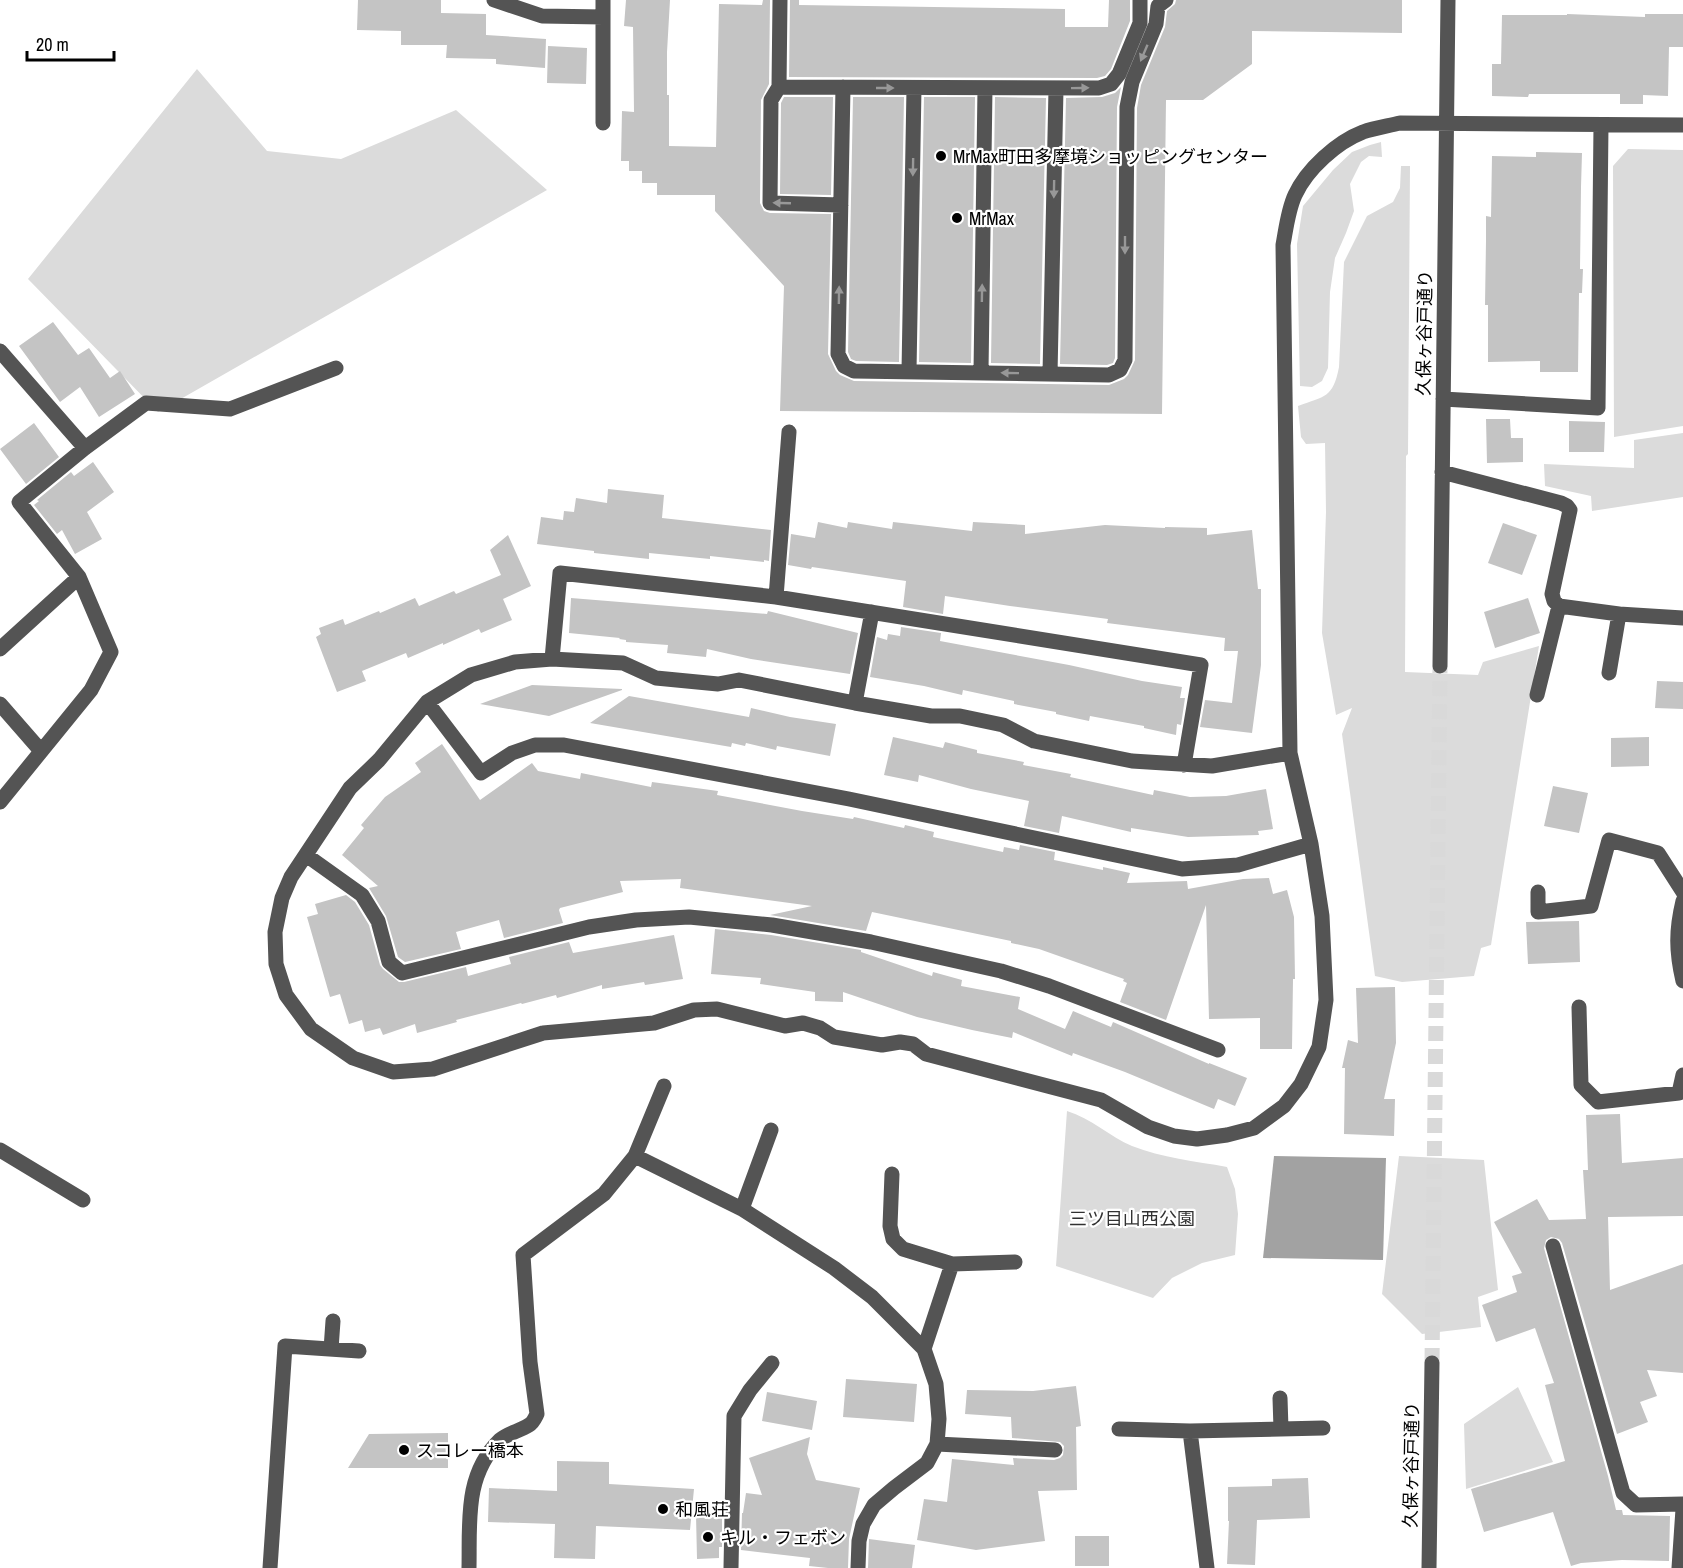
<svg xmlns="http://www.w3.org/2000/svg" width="1683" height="1568" font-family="'Archivo Narrow','Noto Sans JP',sans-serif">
	<rect width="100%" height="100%" fill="#fff"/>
	<path fill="#dbdbdb" d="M197 69 267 151 341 159 456 110 547 190 158 412 28 279Z
		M1381 142 1382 157 1369 156 1361 162 1350 184 1354 211 1346 233 1335 258 1330 292 1328 368 1322 381 1312 387 1300 386 1297 244 1303 206 1333 170 1352 152 1370 145Z
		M1628 149 1683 150V426L1614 437 1613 166Z
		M1401 166H1410L1408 454 1406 456 1405 672 1478 675 1483 662 1539 646 1491 945 1481 948 1474 976 1402 982 1375 976 1342 734 1352 708 1336 715 1322 633 1326 512 1325 443 1306 444 1301 437 1298 406C1325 396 1333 398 1339 367L1344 262 1367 216 1393 202 1400 188Z
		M1683 433V497L1592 511 1591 496 1545 486 1544 464 1634 468V440Z
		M1067 1111C1091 1118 1110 1137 1132 1146 1162 1158 1195 1161 1227 1167L1235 1189 1238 1214 1235 1255 1202 1263 1172 1278 1153 1298 1056 1266Z
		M1399 1156 1484 1160 1498 1290 1478 1297 1481 1327 1422 1334 1382 1294Z
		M1518 1387 1553 1462 1466 1489 1464 1424Z"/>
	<path fill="#a2a2a2" d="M1274 1156 1386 1158 1383 1260 1263 1258Z"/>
	<path fill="#c4c4c4" d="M358 0H441V13L486 14V35L546 39 545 68 496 64V59L446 58 447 45H401V31L357 30Z
		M626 0H670L667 52V95H669V146L716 147 719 4 762 5 763 0H770L769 84 761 100 760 203 764 211 770 213 831 214 828 354 836 371 840 375 854 381 1109 385 1124 379 1128 375 1135 360 1137 108 1141 85 1165 27 1167 11 1175 4 1176 0H1402V33L1252 31V64L1203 100H1166L1162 414 780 411 784 286 715 211V195H657V183H642V171H629V161H621L622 111 634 112 633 27 624 26Z
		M790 0H799V5L1065 9V27H1108L1109 0H1130V21L1111 69 1105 76 1097 78 789 77Z
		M1567 14 1645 17V14H1683V47H1669L1668 96 1643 95V104H1620V94H1529L1528 97 1492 96V64H1501L1502 15H1567Z
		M548 46 587 48 586 84 547 83Z
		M1121 87 1117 107 1115 358 1113 363 1107 365 1060 364 1066 98 1102 97 1115 93Z
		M784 97H833L831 195 780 194 781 103Z
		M853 97H904L899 362 856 361 851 359 848 352Z
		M924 97H975L971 363 919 362Z
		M995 97 1046 98 1040 364 991 363Z
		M1536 152 1582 153 1581 187 1580 269H1583L1582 293H1579L1578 372H1540V361L1488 362V305H1485L1486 241V216L1491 217 1492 156 1536 157Z
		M53 322 78 355 89 348 110 378 120 371 135 394 99 417 80 387 60 402 19 346Z
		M1486 419H1510L1511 438H1523V462L1487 463Z
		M1569 421 1605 422 1604 452H1569Z
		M34 423 59 457 26 484 0 449Z
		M93 462 114 492 87 512 102 539 75 554 62 530 57 534 34 505 39 501 37 500 71 472 74 476Z
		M608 489 664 495 662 518 771 530 769 561 764 560V562L710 556V559L649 553V559L594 553V551L537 544 541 517 563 520 564 511 574 512 576 498 607 503Z
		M818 522 847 528 848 522 892 529 893 522 972 531 973 522 1025 525V534L1105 525 1165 528V527L1207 528V535L1252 530 1258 589H1261V665L1252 733 1200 727 1205 700 1232 703 1238 651H1224L1225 638 1107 623 1108 619 1010 606 945 596 943 614 903 607 906 581 812 567 811 569 788 565 791 534 815 538Z
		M1503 523 1537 535 1522 575 1488 563Z
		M508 535 531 586 503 599 512 620 481 633 479 629 443 645V643L408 658 406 653 362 671 366 681 337 692 316 637 321 634 319 628 343 619 345 625 379 611 380 613 415 598 419 606 454 591 456 594 501 575 490 550Z
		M571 598 767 614 768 611 858 633 850 674 751 659 707 649 706 657 667 653 668 645 626 642V640L619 639 620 638 569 633Z
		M1528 598 1540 633 1495 648 1484 612Z
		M901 627 941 633 940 641 1069 665 1142 681 1182 687 1180 698H1185L1181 725 1177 724 1176 735 1144 728V726L1090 716 1089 721 1056 714V712L1014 704V701L963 690 962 695 924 686 870 677 877 637 887 640 888 634 900 636Z
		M1657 681 1683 682V709L1655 708Z
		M532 685 622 689V690L549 716 480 704Z
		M629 696 749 717 751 708 790 717 836 724 830 756 777 746 776 750 746 743 745 746 732 743 731 747 590 723Z
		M893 737 943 748 945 742 977 750V753L1024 762 1023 765 1071 774 1070 777 1153 795 1154 790 1190 797 1226 796 1266 789 1273 829 1258 831 1259 835 1188 837 1131 828V832L1062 816 1059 833 1024 826 1029 801 971 789 919 775 918 782 884 775Z
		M1649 737V766L1611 767V738Z
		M442 744 480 800 532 763 538 771 580 779 581 773 651 787 652 782 718 791 717 795 802 811 853 819 854 817 904 828 905 825 934 832 933 837 1003 852 1004 847 1019 850 1020 845 1055 852 1054 860 1103 870V867L1130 873 1127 883 1187 881 1188 889 1243 879 1269 878 1273 894 1287 890 1294 917 1295 979H1293L1292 1049H1260V1018L1209 1019 1206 905 1166 1020 1120 1002 1127 983 1123 981 1124 979 1039 949 1011 943V941L872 912 866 931 770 915 812 906 680 888 681 879 620 881 623 892 560 908 559 910 563 923 504 938 499 920 456 932 461 949 405 962 398 957 386 916 369 888 378 886 342 855 364 828 361 825 385 797 421 772 415 763Z
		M1553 786 1588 793 1579 833 1544 826Z
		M346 895 355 902 369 925 380 965 383 969 399 982H404L466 967 468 976 511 964 509 957 569 942 573 953 674 935 683 979 645 985 644 982 602 989V985L557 998 556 995 522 1004 521 1003 456 1020 457 1022 417 1033 415 1024 383 1035 380 1028 365 1032 362 1020 349 1024 340 994 330 997 307 917 318 914 315 904Z
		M1579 921 1580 962 1528 964 1526 922Z
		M715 929 771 935 861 950V952L932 976 933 972 962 980 961 986 1020 997 1018 1009 1065 1029 1073 1011 1111 1027 1113 1022 1209 1064V1063L1247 1078 1235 1106 1218 1099 1214 1109 1125 1072 1073 1053 1072 1056 1013 1032 1012 1038 972 1030 917 1017 843 992V1002L815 1001V992L760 984 761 978 711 974Z
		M1395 987 1396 1043 1384 1099H1395L1394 1136 1344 1134 1345 1068H1342L1348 1040 1358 1043 1356 988Z
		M1620 1114 1622 1163 1683 1158V1216L1608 1217 1610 1290 1683 1264V1373L1647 1370 1657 1396 1640 1402 1648 1422 1617 1434 1562 1243 1559 1239 1551 1237 1546 1240 1544 1248 1608 1476 1616 1510H1622L1623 1515 1670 1516 1669 1561 1622 1560 1581 1563 1571 1566 1553 1512 1484 1532 1471 1489 1565 1461 1545 1385 1554 1383 1535 1328 1496 1342 1482 1305 1517 1292 1512 1276 1522 1273 1494 1222 1537 1199 1549 1220 1586 1219 1583 1170H1588L1586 1115Z
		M846 1379 917 1384 914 1422 843 1417Z
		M1076 1386 1081 1426 1076 1427 1077 1490 1038 1491 1045 1541 976 1550 917 1540 924 1499 947 1502 952 1459 1014 1465 1013 1458 1054 1460 1060 1458 1063 1455 1064 1446 1060 1442 1012 1438 1011 1417 965 1414 967 1390 1033 1391Z
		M767 1392 817 1401 812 1430 762 1421Z
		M448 1433V1468H348L369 1434Z
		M810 1437 807 1454 816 1480 860 1488 849 1539 848 1568H828L809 1566 810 1558 741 1550 742 1513H743L746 1493 762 1495 749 1458Z
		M557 1461 609 1462V1484L694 1489 690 1530 596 1526 595 1559 554 1558 555 1524 488 1522 489 1488 557 1491Z
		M1308 1478 1310 1518 1257 1520 1255 1565 1227 1564 1229 1521H1228V1487L1272 1486V1479Z
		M722 1514V1547H719V1558L697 1559 696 1515Z
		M1075 1536H1109V1566H1075Z
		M869 1539 915 1545 912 1568H868Z"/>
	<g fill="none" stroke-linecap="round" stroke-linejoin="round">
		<path stroke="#d9d9d9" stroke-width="15" stroke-dasharray="15 8" stroke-linecap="butt" d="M1432 1363 1440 666"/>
		<path stroke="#545454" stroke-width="15" d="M494 0 542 16 603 17
			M779 87 780 0
			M843 87 838 354 844 366 854 371 1109 375 1120 370 1125 360 1127 107 1132 82 1156 24 1158 6 1166 0
			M603 123V0
			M841 205 770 203 771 100 779 87 1099 88 1111 84 1119 74 1140 23V0
			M0 351 85 448
			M909 371 914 88
			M981 372 985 88
			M1050 374 1056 89
			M1443 399 1598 408 1601 125
			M1442 472 1561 503 1567 506 1570 510 1552 594 1554 601 1559 606 1619 614 1683 618
			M776 597 789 432
			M0 649 79 577
			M552 659 560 573 776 597 1201 665 1184 765
			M1440 666 1448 0
			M1609 673 1619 614
			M1537 695 1559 606
			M427 702 481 773 512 753 535 745H564L849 799 1182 869 1238 865 1311 844
			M855 703 872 612
			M0 704 41 751
			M1290 753 1212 766 1132 761 1034 741 1003 725 960 716H931L855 703 739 680 718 684 656 678 623 663 552 659 515 662 471 675 427 702 379 760 350 788 291 877 282 898 275 932 276 964 286 995 311 1029 353 1058 393 1072 433 1069 543 1033 654 1023 694 1010 717 1009 785 1026 803 1023 820 1028 834 1037 882 1045 900 1042 913 1044 926 1054 1101 1100 1148 1127 1174 1136 1197 1139 1227 1135 1254 1128 1284 1106 1301 1084 1319 1047 1326 1000 1322 916 1311 844 1290 753 1283 245C1286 229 1288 210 1295 195 1307 169 1337 142 1363 132 1375 128 1388 126 1400 123L1683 125
			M0 802 91 690 111 652 79 577 19 502 85 448 146 403 230 409 336 368
			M306 855 362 895 378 921 389 962 402 973 589 927 636 920 689 917 772 925 871 942 1001 971 1049 986 1218 1050
			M1538 892V912L1591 906 1609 840 1658 853 1683 892
			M1683 901C1676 930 1676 951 1683 981
			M1579 1007 1581 1085 1598 1102 1679 1093 1683 1075
			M0 1150 83 1200
			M635 1156 664 1086
			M892 1174 890 1226 893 1239 903 1249 952 1264 1015 1262
			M742 1209 771 1130
			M1553 1246 1623 1493 1636 1505 1683 1504
			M331 1349 333 1321
			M924 1349 952 1264
			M1280 1398 1281 1429
			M1119 1429 1190 1431 1323 1428
			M1190 1431 1207 1568
			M937 1444 1055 1450
			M270 1568 285 1346 359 1351
			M469 1568C470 1522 464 1475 500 1440 508 1433 520 1431 529 1425 533 1423 535 1418 537 1414L530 1362 523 1255 604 1194 635 1156 742 1209 834 1268 872 1297 924 1349 936 1384 939 1419 937 1444 927 1463 894 1488 874 1505 863 1524 859 1541 858 1568
			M731 1568 734 1416 750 1390 772 1363
			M1429 1568 1432 1363
			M1679 1568 1683 1509"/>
	</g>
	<defs><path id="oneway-solid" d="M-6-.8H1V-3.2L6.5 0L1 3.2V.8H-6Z" transform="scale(1.5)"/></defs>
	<g fill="#989898">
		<use href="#oneway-solid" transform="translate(1144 53) rotate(113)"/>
		<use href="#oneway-solid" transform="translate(885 88)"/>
		<use href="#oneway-solid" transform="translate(1080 88) rotate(-1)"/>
		<use href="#oneway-solid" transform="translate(913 167) rotate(91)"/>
		<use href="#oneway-solid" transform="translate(1054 189) rotate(91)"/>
		<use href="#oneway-solid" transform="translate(782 203) rotate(-178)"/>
		<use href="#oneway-solid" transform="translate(1125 245) rotate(90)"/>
		<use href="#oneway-solid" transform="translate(982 293) rotate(-89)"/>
		<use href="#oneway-solid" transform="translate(839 295) rotate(-89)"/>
		<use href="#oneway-solid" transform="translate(1010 373) rotate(-179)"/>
	</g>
	<g fill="#000" stroke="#fff" stroke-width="2">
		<circle cx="941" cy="156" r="6"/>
		<circle cx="957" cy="218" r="6"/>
		<circle cx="404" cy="1450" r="6"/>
		<circle cx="663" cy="1509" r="6"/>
		<circle cx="708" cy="1537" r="6"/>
	</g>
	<g text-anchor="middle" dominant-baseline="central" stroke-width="4.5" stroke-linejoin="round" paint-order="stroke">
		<g font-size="18" fill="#000" stroke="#fff" text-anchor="start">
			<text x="953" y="156">MrMax町田多摩境ショッピングセンター</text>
			<text x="969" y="218">MrMax</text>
			<text x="416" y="1450">スコレー橋本</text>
			<text x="675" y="1509">和風荘</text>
			<text x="720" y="1537">キル・フェボン</text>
		</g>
		<g font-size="18" fill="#000" stroke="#fff">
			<text transform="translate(1424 333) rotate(-89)">久保ヶ谷戸通り</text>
			<text transform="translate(1411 1465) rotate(-89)">久保ヶ谷戸通り</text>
		</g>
		<g font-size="18" fill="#323232" stroke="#fff">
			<text x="1132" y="1218">三ツ目山西公園</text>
		</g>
	</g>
	<path d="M27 51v9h87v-9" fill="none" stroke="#000000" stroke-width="3"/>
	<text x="36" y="51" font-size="18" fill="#000000" stroke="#ffffff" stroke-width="4.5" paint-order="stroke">20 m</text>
</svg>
